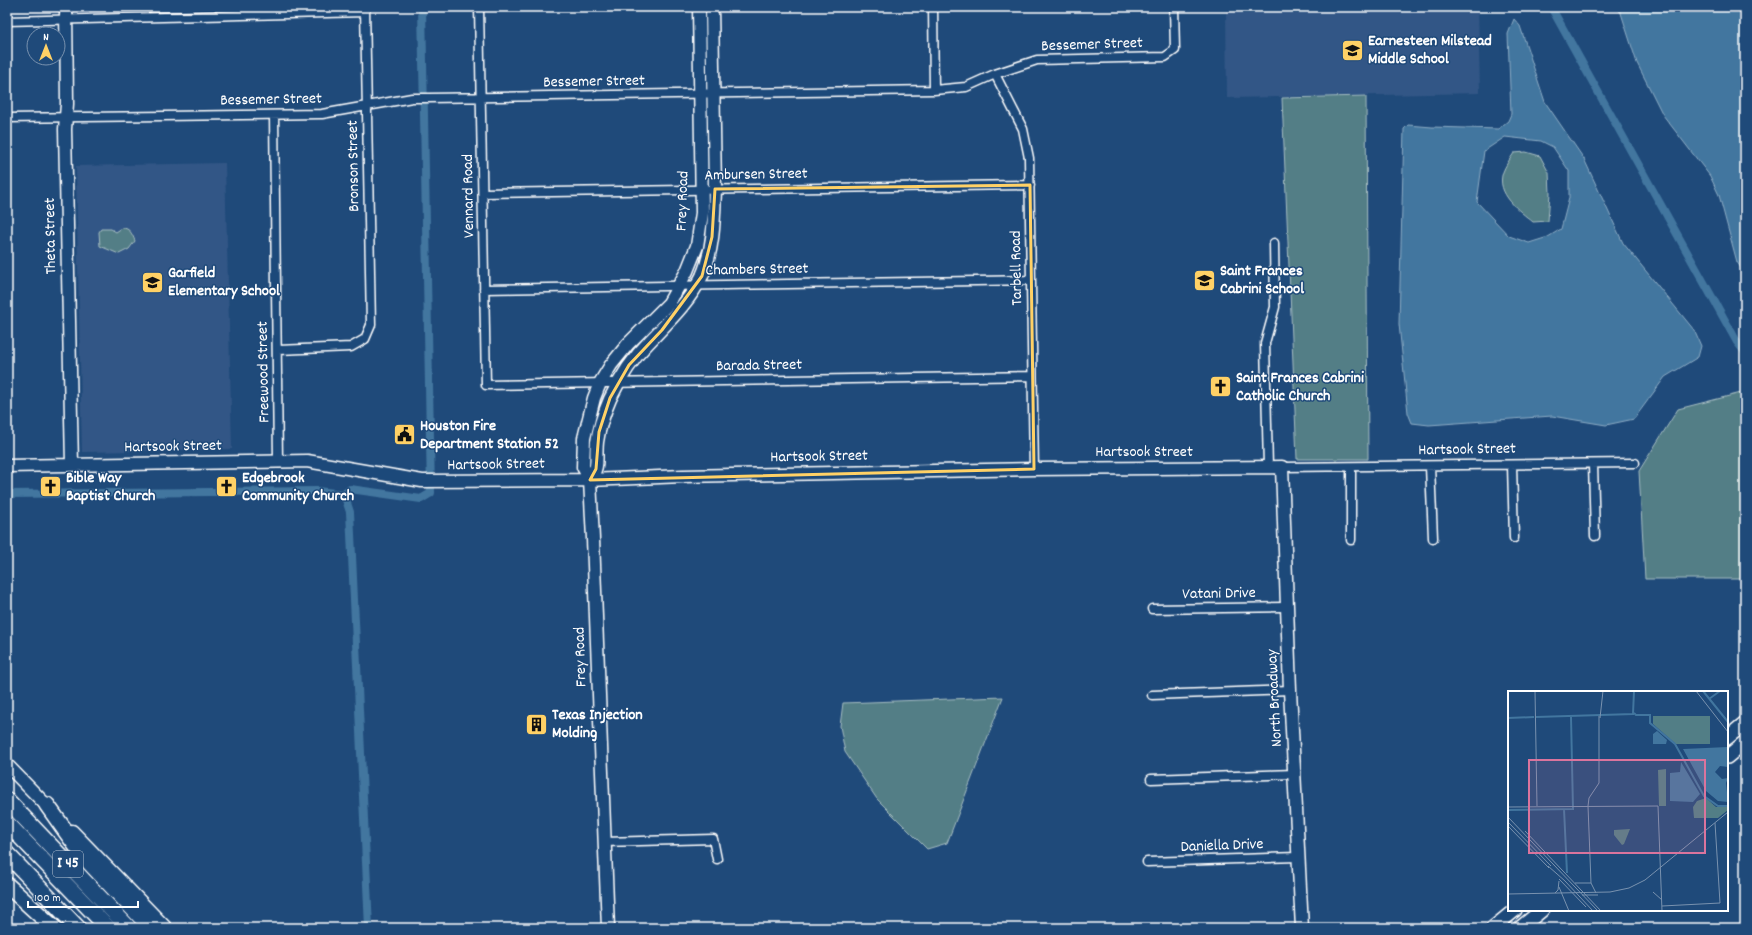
<svg xmlns="http://www.w3.org/2000/svg" width="1752" height="935" font-family="Dekko,sans-serif">
	<rect width="100%" height="100%" fill="#1f4a7a"/>
	<filter id="ink" filterUnits="userSpaceOnUse"><feTurbulence type="fractalNoise" baseFrequency=".025" numOctaves="2"/><feDisplacementMap in="SourceGraphic" scale="8" xChannelSelector="R" yChannelSelector="G"/><feConvolveMatrix kernelMatrix="1 2 1 2 8 2 1 2 1" color-interpolation-filters="sRGB"/></filter>
	<g filter="url(#ink)">
		<path fill="#335786" d="M1226 7H1478L1480 93 1227 98Z
			M225 163 232 449 82 452 76 166Z"/>
		<path fill="#527e86" stroke="#a8bec2" d="M1366 96 1368 459H1297L1282 98Z
			M1526 152 1540 156 1549 173 1550 193 1548 221 1533 222C1520 211 1495 194 1503 172 1505 166 1510 159 1514 153Z
			M122 228C130 228 132 234 135 241L129 249 119 254 100 246 99 232 101 229H111L116 232Z
			M1745 392V579H1645L1639 471 1678 409Z
			M1003 697 947 843 927 849 877 799 845 752 840 726 843 703Z"/>
		<path fill="#42769f" stroke="#8eadc5" fill-rule="evenodd" d="M1616 7H1745V274L1737 262 1719 195 1710 176 1663 115 1637 63 1621 13Z
			M1514 19 1520 26 1545 102 1584 159 1623 243 1694 330 1701 346 1698 357 1665 377 1634 419 1606 425 1552 416 1429 425 1412 423 1408 413 1399 324 1404 129 1408 125 1432 127 1498 129 1508 121 1511 114 1508 34ZM1505 137 1541 141 1553 147 1569 171V198L1561 229 1548 237 1529 243 1509 236 1477 202 1484 151Z"/>
		<g fill="none" stroke-linecap="round" stroke-linejoin="round">
			<path stroke="#42769f" stroke-width="8" d="M1551 7 1737 342 1745 352
				M7 494 317 491 344 494 350 489 421 499 431 493 422 7
				M344 494 350 512 369 928"/>
			<defs>
				<path id="street" d="M479 7 486 385 1032 376
					M933 7 934 90
					M7 21 365 12
					M995 74 1023 129 1029 158 1034 469
					M274 115 278 461
					M7 118 322 114 412 98H429L934 90 966 87 995 74 1037 60 1165 57 1175 50 1174 7
					M483 193 1030 185
					M484 289 1031 280
					M278 350 351 347 365 339 371 325 365 7
					M1593 464 1595 536
					M1512 465 1514 538
					M1430 466 1433 538
					M1268 467 1265 343 1275 307 1274 243
					M1282 467 1635 463
					M1351 467V540
					M1152 609 1287 607
					M1152 695 1290 690
					M1151 779 1295 774
					M604 842 713 839 717 859
					M1147 862 1298 857"/>
				<path id="secondary" d="M66 7 67 104 65 129 72 465
					M7 466 307 461 422 481 590 480 683 476 1034 469 1282 467 1290 690 1302 928
					M590 480C600 464 595 460 597 442 599 427 604 413 610 399 620 378 633 358 649 342 668 322 690 301 702 276 714 249 714 218 715 189L712 7
					M7 765 52 811
					M72 831 166 928
					M608 928 593 539 590 480 583 467 584 438 594 398 600 383 611 365 628 344 669 303 687 271 697 246 702 213 699 7"/>
				<path id="primary" d="M1727 738 1745 723
					M1727 757 1745 742
					M1493 928 1515 910
					M1520 928 1542 910"/>
				<path id="highway" d="M7 800 129 928
					M47 805 84 857 151 928
					M7 823 108 928
					M7 854 78 928
					M7 885 54 928"/>
			</defs>
			<use href="#street" stroke="#fff" stroke-width="11"/>
			<use href="#secondary" stroke="#fff" stroke-width="15"/>
			<use href="#primary" stroke="#fff" stroke-width="16"/>
			<use href="#highway" stroke="#fff" stroke-width="18"/>
			<use href="#street" stroke="#1f4a7a" stroke-width="8"/>
			<use href="#secondary" stroke="#1f4a7a" stroke-width="12"/>
			<use href="#primary" stroke="#1f4a7a" stroke-width="13"/>
			<use href="#highway" stroke="#1f4a7a" stroke-width="15"/>
		</g>
	</g>
	<path fill="none" stroke="#ffd166" stroke-width="3" stroke-linejoin="round" d="M1030 185 1034 469 590 480 596 469 599 432 610 398 629 365 662 330 702 276 712 237 715 189Z"/>
	<defs>
		<symbol id="school-square" viewBox="-11 -11 22 22"><rect x="-9" y="-9" width="18" height="18" rx="4" fill="#ffd166" stroke="#1f4a7a"/><path d="M0-5L7-2L0 1L-7-2ZM-4 1L0 2.5L4 1V4Q0 6-4 4Z" fill="#111"/></symbol>
		<symbol id="church-square" viewBox="-11 -11 22 22"><rect x="-9" y="-9" width="18" height="18" rx="4" fill="#ffd166" stroke="#1f4a7a"/><path d="M-1.2-6h2.4v3.5h3.3v2.4h-3.3V6h-2.4V-.1h-3.3v-2.4h3.3Z" fill="#111"/></symbol>
		<symbol id="civic-square" viewBox="-11 -11 22 22"><rect x="-9" y="-9" width="18" height="18" rx="4" fill="#ffd166" stroke="#1f4a7a"/><path d="M-.6-6.5H3V-4.5H.6V-3L4-1V1h2V6H-6V1h2V-1L-.6-3ZM-1.2 2.5V6h2.4V2.5Z" fill="#111"/></symbol>
		<symbol id="building-square" viewBox="-11 -11 22 22"><rect x="-9" y="-9" width="18" height="18" rx="4" fill="#ffd166" stroke="#1f4a7a"/><path d="M-4-6H4V6H1V3H-1V6H-4ZM-2.5-4.3h1.7v1.8h-1.7ZM.8-4.3h1.7v1.8H.8ZM-2.5-1h1.7V.8h-1.7ZM.8-1h1.7V.8H.8Z" fill="#111"/></symbol>
	</defs>
	<g fill-rule="evenodd">
		<use href="#school-square" x="1340" y="38" width="25" height="25"/>
		<use href="#school-square" x="1192" y="268" width="25" height="25"/>
		<use href="#school-square" x="140" y="270" width="25" height="25"/>
		<use href="#church-square" x="1208" y="374" width="25" height="25"/>
		<use href="#civic-square" x="392" y="422" width="25" height="25"/>
		<use href="#church-square" x="38" y="474" width="25" height="25"/>
		<use href="#church-square" x="214" y="474" width="25" height="25"/>
		<use href="#building-square" x="524" y="712" width="25" height="25"/>
	</g>
	<g text-anchor="middle" dominant-baseline="central" stroke-width="3" stroke-linejoin="round" paint-order="stroke">
		<rect fill="#1f4a7a" stroke="#bcc9d7" stroke-width="1" x="53" y="851" width="30" height="26" rx="3"/>
		<g font-size="15" font-weight="bold" fill="#fff">
			<text x="68" y="864">I 45</text>
		</g>
		<g font-size="16" font-weight="bold" fill="#fff" stroke="#1f4a7a" text-anchor="start">
			<text x="1368" y="41">Earnesteen Milstead<tspan x="1368" dy="18">Middle School</tspan></text>
			<text x="1220" y="271">Saint Frances<tspan x="1220" dy="18">Cabrini School</tspan></text>
			<text x="168" y="273">Garfield<tspan x="168" dy="18">Elementary School</tspan></text>
			<text x="1236" y="378">Saint Frances Cabrini<tspan x="1236" dy="18">Catholic Church</tspan></text>
			<text x="420" y="426">Houston Fire<tspan x="420" dy="18">Department Station 52</tspan></text>
			<text x="66" y="478">Bible Way<tspan x="66" dy="18">Baptist Church</tspan></text>
			<text x="242" y="478">Edgebrook<tspan x="242" dy="18">Community Church</tspan></text>
			<text x="552" y="715">Texas Injection<tspan x="552" dy="18">Molding</tspan></text>
		</g>
		<g font-size="16" fill="#fff" stroke="#1f4a7a">
			<text transform="translate(1092 45) rotate(-2)">Bessemer Street</text>
			<text transform="translate(594 82) rotate(-1)">Bessemer Street</text>
			<text transform="translate(271 100) rotate(-1)">Bessemer Street</text>
			<text transform="translate(354 166) rotate(-91)">Bronson Street</text>
			<text transform="translate(756 175) rotate(-1)">Ambursen Street</text>
			<text transform="translate(469 196) rotate(-91)">Vennard Road</text>
			<text transform="translate(683 201) rotate(-88)">Frey Road</text>
			<text transform="translate(51 236) rotate(-91)">Theta Street</text>
			<text transform="translate(1017 268) rotate(-91)">Tarbell Road</text>
			<text transform="translate(757 270) rotate(-1)">Chambers Street</text>
			<text transform="translate(759 366) rotate(-1)">Barada Street</text>
			<text transform="translate(264 372) rotate(-91)">Freewood Street</text>
			<text transform="translate(173 447) rotate(-1)">Hartsook Street</text>
			<text transform="translate(1467 450) rotate(-1)">Hartsook Street</text>
			<text x="1144" y="452">Hartsook Street</text>
			<text transform="translate(819 457) rotate(-1)">Hartsook Street</text>
			<text transform="translate(496 465) rotate(-1)">Hartsook Street</text>
			<text transform="translate(1219 594) rotate(-1)">Vatani Drive</text>
			<text transform="translate(581 657) rotate(-92)">Frey Road</text>
			<text transform="translate(1275 698) rotate(-93)">North Broadway</text>
			<text transform="translate(1222 846) rotate(-2)">Daniella Drive</text>
		</g>
	</g>
	<g transform="translate(1508 691)">
		<rect width="220" height="220" fill="#1f4a7a"/>
		<path d="M145 25H202V53H168L145 33ZM158 78V115H151L150 79ZM198 107 208 116H220V119L210 127H186L185 116 189 110ZM122 138 116 153 114 154 106 144V139Z" fill="#527e86"/>
		<path d="M149 40 159 49 158 53H145V43ZM220 56V76L212 75 207 81 214 88 220 87 218 92 220 111 210 110 198 100 175 58ZM173 71 192 103 185 111 162 110V82L172 81Z" fill="#42769f"/>
		<path fill="none" stroke="#42769f" stroke-width="2" d="M195 0 220 31M201 8 212 0M126 22 128 24H142V32L167 53 196 105 210 115H220M28 26 125 23 126 0M0 27 26 26M56 118 59 182M0 119 65 118 63 26"/>
		<path fill="none" stroke="#7992af" stroke-width="1" d="M27 0 29 115M188 0 220 41M92 27 95 0M0 116 150 115 154 220M0 126 90 220M0 131 43 175M0 135 41 177M17 140 93 220M40 175 57 190M51 188 78 216M57 190 85 220M67 192H83M51 196 61 220M145 201 154 209M47 202 50 199 51 190M88 202 83 192 80 115 81 107 91 92V25M0 203 102 201 121 197 137 189 220 121M74 204H90M154 215 212 212 207 132"/>
		<path fill="#da749d" fill-opacity="0.15" stroke="#da749d" stroke-width="2" d="M21 69H197V162H21Z"/>
		<rect width="220" height="220" fill="none" stroke="#fff" stroke-width="2"/>
	</g>
	<rect width="1752" height="935" fill="none" stroke="#1f4a7a" stroke-width="24"/>
	<rect x="12" y="12" width="1728" height="911" fill="none" stroke="#fff" stroke-width="1.5" filter="url(#ink)"/>
	<g transform="translate(46 46)"><circle r="19" fill="#1f4a7a" stroke="#7992af"/>
	<path d="M0-3L7 15L0 10L-7 15Z" fill="#ffd166"/>
	<text y="-6" font-size="11" font-weight="bold" text-anchor="middle" fill="#ffffff">N</text>
	</g>
	<path d="M28 901v6h110v-6" fill="none" stroke="#ffffff" stroke-width="2"/>
	<text x="34" y="901" font-size="12" fill="#ffffff" stroke="#1f4a7a" stroke-width="3" paint-order="stroke">100 m</text>
</svg>
